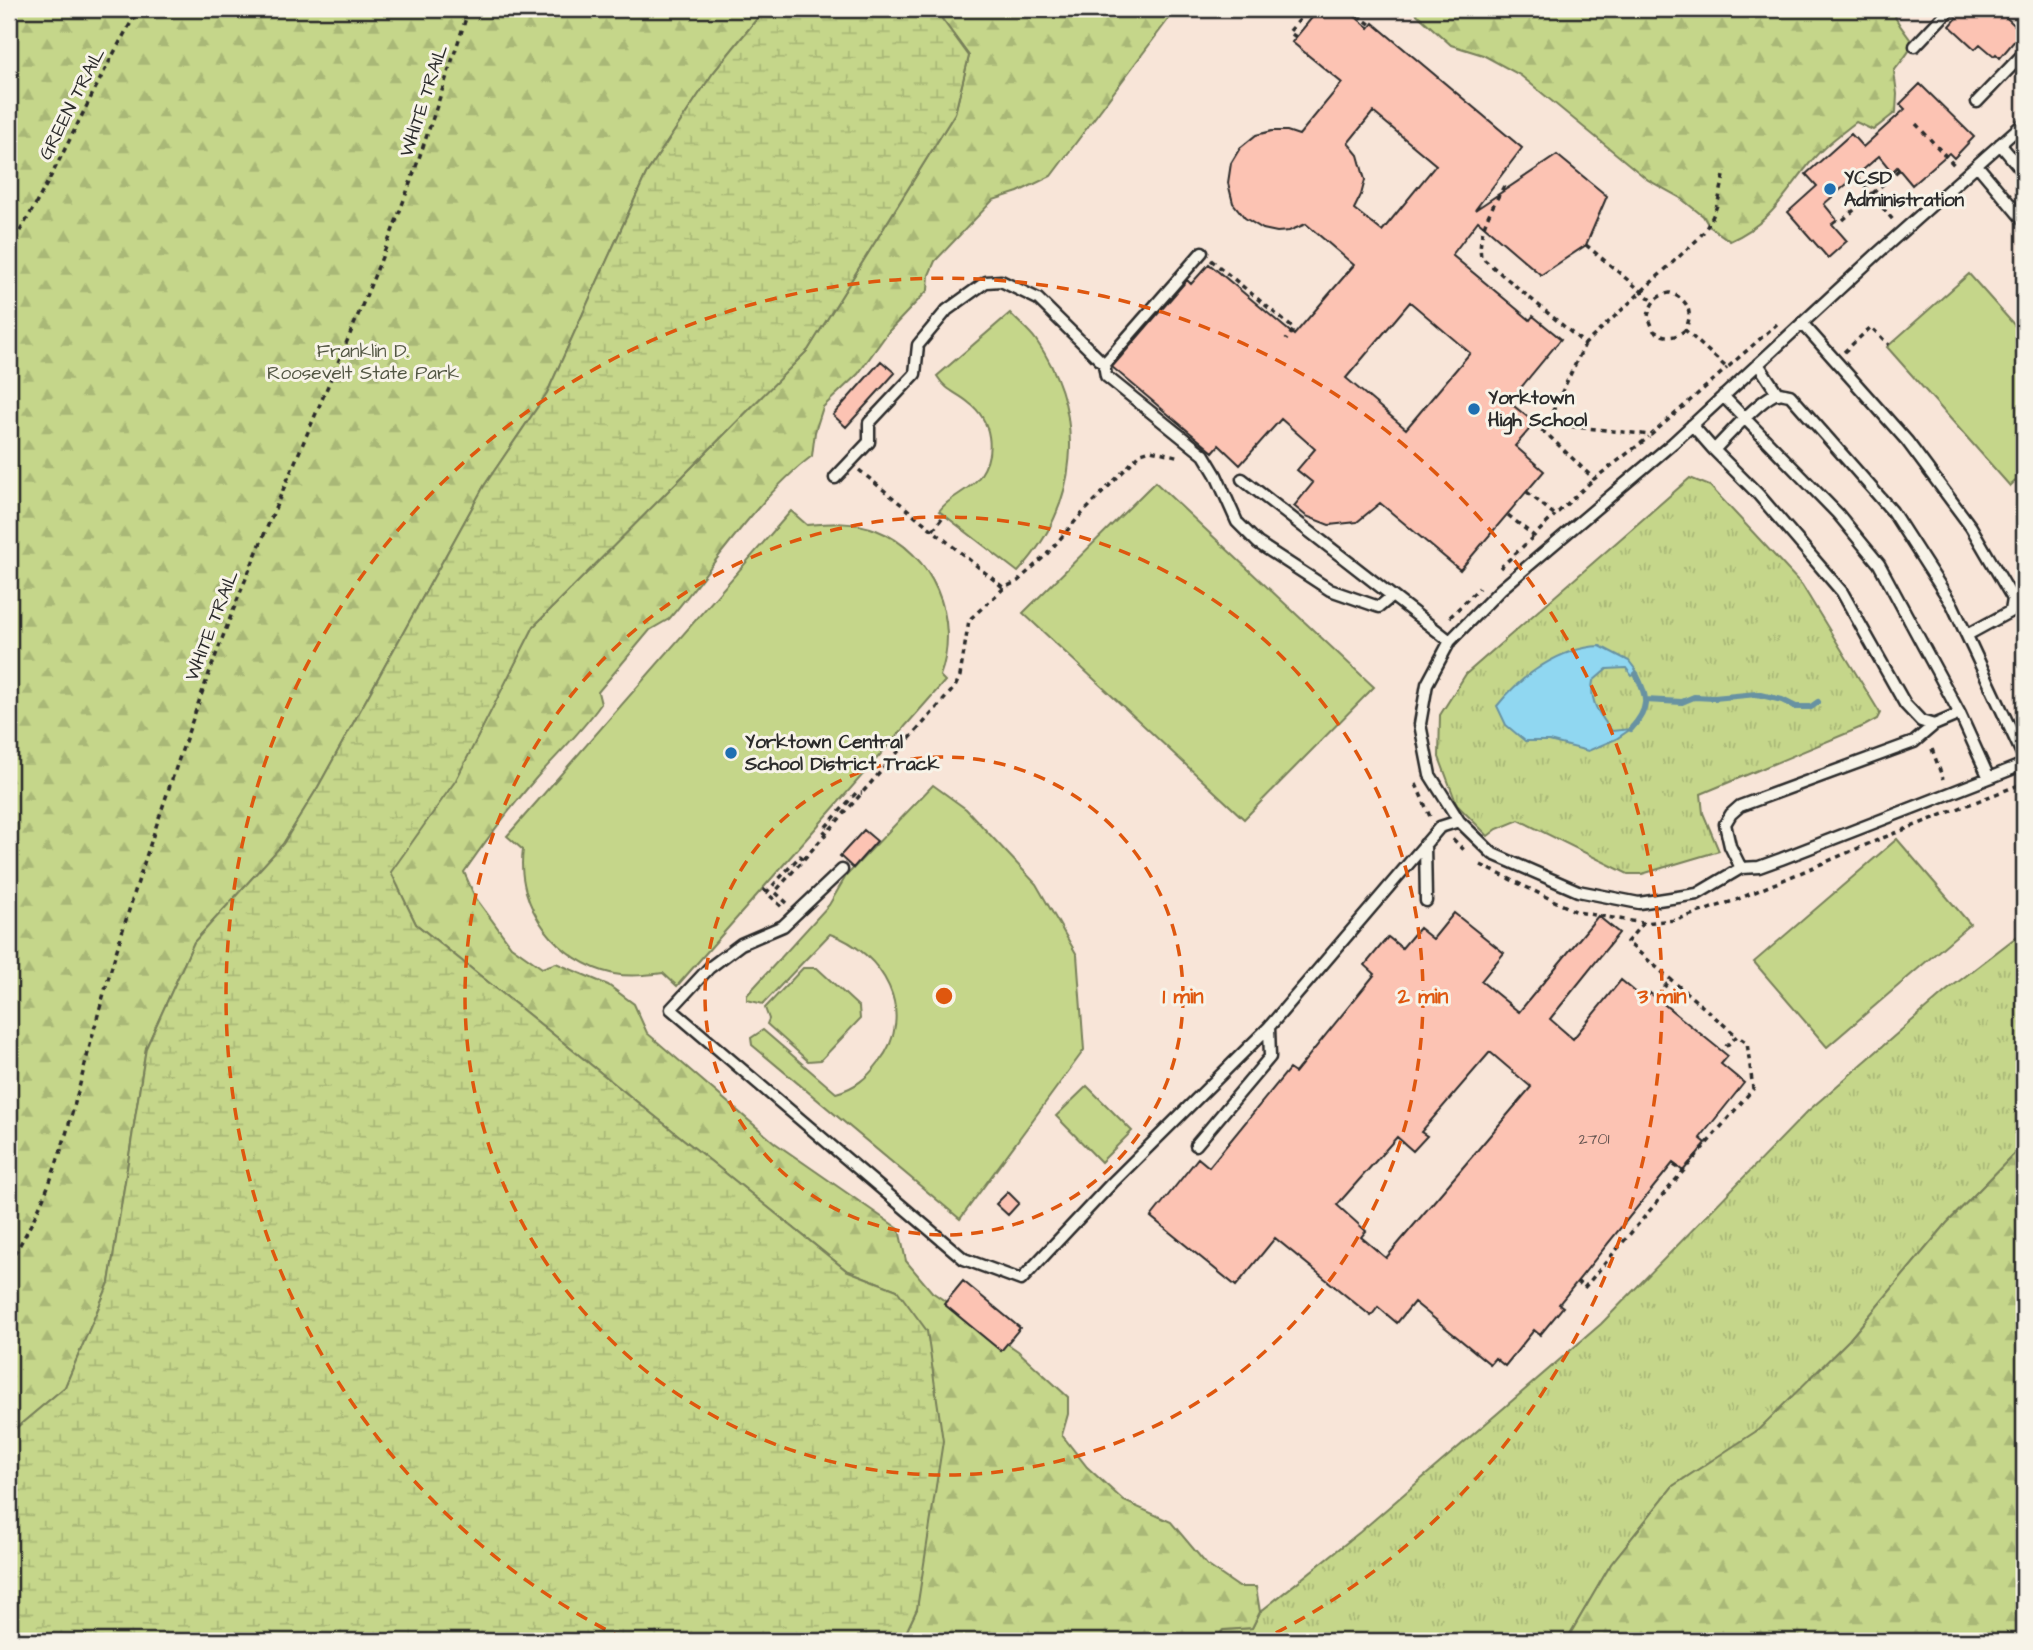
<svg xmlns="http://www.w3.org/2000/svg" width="2033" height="1650" font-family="'Architects Daughter',sans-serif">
	<defs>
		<pattern id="grass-tufts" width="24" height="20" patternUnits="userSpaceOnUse" patternTransform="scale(1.75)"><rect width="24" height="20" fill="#c5d68a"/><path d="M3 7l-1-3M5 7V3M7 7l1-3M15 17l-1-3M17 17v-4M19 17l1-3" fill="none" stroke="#a9b877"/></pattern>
		<pattern id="forest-firs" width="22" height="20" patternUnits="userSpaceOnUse" patternTransform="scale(1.75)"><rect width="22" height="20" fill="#c5d68a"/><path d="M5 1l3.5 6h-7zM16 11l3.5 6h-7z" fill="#a9b877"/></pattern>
		<pattern id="wetland-marsh" width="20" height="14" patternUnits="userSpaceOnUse" patternTransform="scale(1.75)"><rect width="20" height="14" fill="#c5d68a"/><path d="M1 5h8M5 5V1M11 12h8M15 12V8" fill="none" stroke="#a9b877"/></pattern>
	</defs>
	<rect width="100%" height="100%" fill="#f8e5d8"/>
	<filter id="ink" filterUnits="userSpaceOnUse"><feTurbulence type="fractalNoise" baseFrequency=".0143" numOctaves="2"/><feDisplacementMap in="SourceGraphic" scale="14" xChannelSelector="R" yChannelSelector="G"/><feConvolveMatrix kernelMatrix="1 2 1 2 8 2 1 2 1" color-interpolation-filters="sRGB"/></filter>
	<g filter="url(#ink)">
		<path fill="url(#grass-tufts)" stroke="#78805a" stroke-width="2" d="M1690 478 1710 486 1802 585 1880 713 1877 719 1864 726 1701 794 1703 813 1719 851 1642 874H1628L1519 820 1497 829 1488 836 1457 805 1439 757 1440 715 1466 674Z
			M2024 931V1144L1947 1223 1849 1340 1758 1431 1673 1486 1611 1564 1566 1641H1216L1223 1630 1252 1628 1260 1612 1360 1532 1601 1324 1808 1111 1945 992Z"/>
		<path fill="url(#forest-firs)" stroke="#78805a" stroke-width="2" d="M9 9H765L713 73 646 174 547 393 484 486 318 787 283 844 194 942 146 1048 109 1283 65 1387 9 1434Z
			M930 9H1176L1051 176 1018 192 993 200 935 261 929 275 928 290 889 331 858 374 823 407 815 432 812 456C759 496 713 567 669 619L650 630 598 692 601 704C582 731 559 753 537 777 511 807 487 839 464 872L475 897 511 946 542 968 556 963 608 985 634 1004 647 1033 775 1143 899 1229 906 1261 932 1292 1018 1351 1068 1397V1414L1062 1435 1087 1467 1124 1501 1171 1522 1207 1565 1239 1587H1256L1260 1612 1252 1628 1223 1630 1216 1641H902L917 1609 897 1290 846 1270 416 924 390 872 456 779 534 626 808 350 955 113 969 56 939 15Z
			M1411 9H1503L1509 11 1511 9H1900L1895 17C1913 50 1922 35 1894 71L1897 94 1896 112 1873 130 1856 122C1842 133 1826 144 1814 158 1785 192 1774 221 1730 241L1709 226 1703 216 1679 197 1648 180 1520 75 1483 55 1451 45Z
			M2024 1144V1641H1566L1611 1564 1673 1486 1758 1430 1849 1340 1947 1223Z"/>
		<path fill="url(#wetland-marsh)" stroke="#78805a" stroke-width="2" d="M765 9H930L939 15 969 56 955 113 808 350 534 626 456 780 391 872 416 924 846 1270 897 1290 927 1331 943 1441 917 1609 902 1641H9V1434L65 1387 109 1283 146 1048 194 942 283 844 318 787 484 486 547 393 646 174 713 73Z"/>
		<path fill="#c5d68a" stroke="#78805a" stroke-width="2" d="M1969 274 2024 336V473L2010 486 1887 347Z
			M1010 313C1018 322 1029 330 1036 340 1088 415 1079 506 1018 572L939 511C952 494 969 492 980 476 996 453 992 420 969 403 956 392 947 392 937 376Z
			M1155 482 1374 687 1244 819 1023 613Z
			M791 511 807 525C830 523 854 521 876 530 933 552 961 620 940 676L945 681 677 986 663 973C647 975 630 977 614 974 558 962 515 907 523 850L507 836Z
			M933 785 966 809 1036 884 1077 955 1084 1050 960 1219 752 1045 751 1038 763 1030 836 1093C855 1088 867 1078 879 1062 918 1013 883 952 830 934L763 1004 747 1000V995L829 905 846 876Z
			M1897 839 1970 924 1827 1047 1754 962Z
			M803 968H817L859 1007 860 1019 821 1060 808 1061 767 1024 769 1019 765 1008Z
			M1087 1086 1132 1131 1101 1162 1056 1116Z"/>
		<path fill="#90d7f1" stroke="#6892a2" stroke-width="2" d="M1600 646 1629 661 1638 673 1632 676 1626 668 1607 669 1593 681C1589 702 1600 715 1612 731L1631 729 1616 739 1588 751 1549 741H1525L1506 725 1497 706C1522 675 1559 648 1600 646Z"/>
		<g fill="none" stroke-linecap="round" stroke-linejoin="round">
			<path stroke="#6892a2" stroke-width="6" d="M1645 700 1682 702 1694 697 1714 698 1757 694 1782 700 1796 707H1811L1818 702
				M1631 729C1650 708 1648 697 1636 674"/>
		</g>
		<path fill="#fcc3b3" stroke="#2b2b2b" stroke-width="2" fill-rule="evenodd" d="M1319 9H1346L1369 28 1373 23 1522 148 1475 210 1557 155 1607 196 1586 245 1541 275 1478 221 1452 255 1530 320 1533 316 1561 339 1509 402 1535 423 1515 446 1544 471 1460 570 1380 503 1357 522 1329 525 1306 516 1294 506 1313 483 1297 470 1315 449 1281 419 1240 465 1219 445 1213 452 1112 367 1187 280 1191 284 1209 264 1294 335 1354 265 1306 224 1289 231 1277 232 1263 229 1245 218 1233 203 1228 183 1231 163 1240 148 1256 135 1272 131H1287L1299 135 1342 83 1292 42ZM1373 112 1436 165 1382 231 1354 209 1361 195 1365 180 1358 155 1348 143ZM1410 302 1470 353 1406 429 1346 378Z
			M1957 9H1997L2022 32 2000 58 1996 54 1994 56 1980 44 1975 49 1950 26 1957 18 1954 15Z
			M1920 84 1974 137 1954 158 1949 153 1912 185 1897 167 1892 172 1879 156 1824 204 1837 220 1832 224 1847 241 1828 258 1788 212 1817 186 1806 174 1851 134 1863 147 1905 109 1900 104Z
			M881 361 895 373 846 427 833 415Z
			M864 830 877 841 853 868 840 856Z
			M1454 913 1504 953 1481 981 1519 1012 1598 916 1619 933 1550 1019 1573 1039 1621 980 1645 1000 1650 993 1728 1056 1721 1064 1744 1083 1700 1138 1706 1143 1683 1171 1673 1163 1559 1304 1563 1307 1540 1335 1534 1330 1505 1366 1495 1358 1490 1364 1414 1302 1397 1323 1378 1307 1371 1316 1275 1238 1236 1286 1151 1217 1198 1158 1209 1167 1289 1069 1295 1073 1375 974 1365 965 1388 937 1402 948 1419 928 1433 939ZM1490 1052 1531 1087 1386 1258 1361 1237 1366 1231 1337 1205 1397 1137 1413 1151 1427 1136 1421 1132Z
			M1008 1192 1019 1203 1008 1215 996 1204Z
			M963 1281 1020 1328 1001 1351 944 1304Z"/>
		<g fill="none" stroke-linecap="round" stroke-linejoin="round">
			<defs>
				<path id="lane" d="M1915 46 1950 9
					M1977 102 2024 53
					M2000 144 2024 173
					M1977 165 2024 221
					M1802 323 1907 441 1971 527 2013 599 2011 611 1967 635
					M1104 364 1202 252
					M1758 364 1778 394
					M1723 396 1838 514 1879 564 1960 714 1934 725 1921 721 1905 704 1842 592 1758 494 1714 450C1726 438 1763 395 1779 393 1781 393 1788 395 1790 395L1892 511 1953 606 2024 758
					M1692 425 1714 450
					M835 478 869 442V423L915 374 918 345 947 310 986 282 1001 281 1038 299 1104 364 1106 376 1204 455 1216 475 1237 522 1258 543 1330 590 1379 607 1391 597
					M1242 479 1450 641
					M1960 714 1989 778 2024 764
					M1989 778 1781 859 1759 867 1741 868 1697 894 1639 903 1578 891 1493 854 1459 821 1430 775 1420 724 1427 684 1450 641 1501 589 1673 443 1878 253 2024 123
					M1425 844 1426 901
					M1741 868 1730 846 1725 824 1731 814 1740 806 1914 742 1934 725
					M842 870 783 926 741 944 709 968 671 1009 964 1259 1021 1280 1112 1183 1269 1027 1440 827 1459 821
					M1196 1145 1270 1057 1269 1027"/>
			</defs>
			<use href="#lane" stroke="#2b2b2b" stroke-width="15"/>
			<path stroke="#2b2b2b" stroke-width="3.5" stroke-dasharray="5 5" stroke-linecap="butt" d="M1350 9 1371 25
				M1296 37 1289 32 1309 9
				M1916 124 1955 166
				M1857 177 1893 220
				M1504 186C1492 208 1477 231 1481 257L1585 344 1698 239C1717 216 1719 199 1725 171
				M1843 220 1902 167
				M1586 245 1653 301
				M9 248C59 172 92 86 139 9
				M1211 260 1294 329 1286 340
				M1685 330C1675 339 1665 338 1654 331L1648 316C1651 303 1656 295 1670 293 1688 299 1694 313 1685 330L1727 368 1777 324
				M1585 344 1550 417 1549 424 1651 435 1727 368
				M1844 352 1871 327 1889 345
				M1533 425 1548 435 1594 479 1649 437
				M859 470 1004 588
				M1527 492 1555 515 1594 479
				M1508 515 1534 536 1555 515
				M933 530 945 514
				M1500 568 1534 536
				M1450 617 1479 588
				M1932 749 1943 779
				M1416 784 1431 819
				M827 834 823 830 856 793H862
				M1453 839 1465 851
				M1481 865 1577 912 1643 923 1676 920 1736 900 1880 839 2024 783
				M763 889 784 909
				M766 893 800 856 804 859
				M787 903 775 892 955 687 960 676 969 620 1004 588 1018 581 1047 554 1078 518 1141 453 1151 450 1180 457
				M1643 923 1627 942 1737 1036 1722 1050
				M1658 995 1671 979
				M1674 1165 1683 1171
				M9 1262C61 1184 76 1093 101 1004 129 905 162 807 196 710 252 549 327 396 390 237 419 162 444 85 469 9
				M1577 1281 1584 1288 1753 1089 1747 1043 1737 1036"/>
			<use href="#lane" stroke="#f7f3e8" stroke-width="10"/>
		</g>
	</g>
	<g fill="none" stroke="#df570e" stroke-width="3.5" stroke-dasharray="12 9">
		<circle cx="944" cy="996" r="239"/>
		<circle cx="944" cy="996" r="479"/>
		<path d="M624 1639A718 718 0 1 1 1264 1639"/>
	</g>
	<g fill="#1f6fb2" stroke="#f7f3e8" stroke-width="2.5">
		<circle cx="1830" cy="189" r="7"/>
		<circle cx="1474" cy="409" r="7"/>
		<circle cx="731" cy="753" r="7"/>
	</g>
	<g text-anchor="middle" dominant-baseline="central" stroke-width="6" stroke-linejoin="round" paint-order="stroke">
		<g font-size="16" fill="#5f514d">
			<text x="1594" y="1139">2701</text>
		</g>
		<g font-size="19" fill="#2b2b2b" stroke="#f7f3e8">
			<text transform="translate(424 101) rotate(-72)">WHITE TRAIL</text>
			<text transform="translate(72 104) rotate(-63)">GREEN TRAIL</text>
			<text transform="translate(212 626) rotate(-69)">WHITE TRAIL</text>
		</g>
		<g font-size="19" font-weight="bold" fill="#2b2b2b" stroke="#f7f3e8" text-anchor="start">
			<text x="1844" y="178">YCSD<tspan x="1844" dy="22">Administration</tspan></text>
			<text x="1488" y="398">Yorktown<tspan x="1488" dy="22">High School</tspan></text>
			<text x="745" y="742">Yorktown Central<tspan x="745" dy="22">School District Track</tspan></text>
		</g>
		<g font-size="19" fill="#525643" stroke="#f7f3e8">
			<text x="363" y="351">Franklin D.<tspan x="363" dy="22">Roosevelt State Park</tspan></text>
		</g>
	</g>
	<circle cx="944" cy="996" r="10" fill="#df570e" stroke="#f7f3e8" stroke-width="3.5"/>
	<g font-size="21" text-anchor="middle" font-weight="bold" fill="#df570e" stroke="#f7f3e8" stroke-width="6" stroke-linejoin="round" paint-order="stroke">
		<text x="1183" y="1003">1 min</text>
		<text x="1423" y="1003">2 min</text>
		<text x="1662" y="1003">3 min</text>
	</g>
	<rect width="2033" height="1650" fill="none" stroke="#f7f3e8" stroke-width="35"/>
	<rect x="18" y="18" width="1998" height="1615" fill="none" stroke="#2b2b2b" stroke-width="2.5" filter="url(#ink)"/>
</svg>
